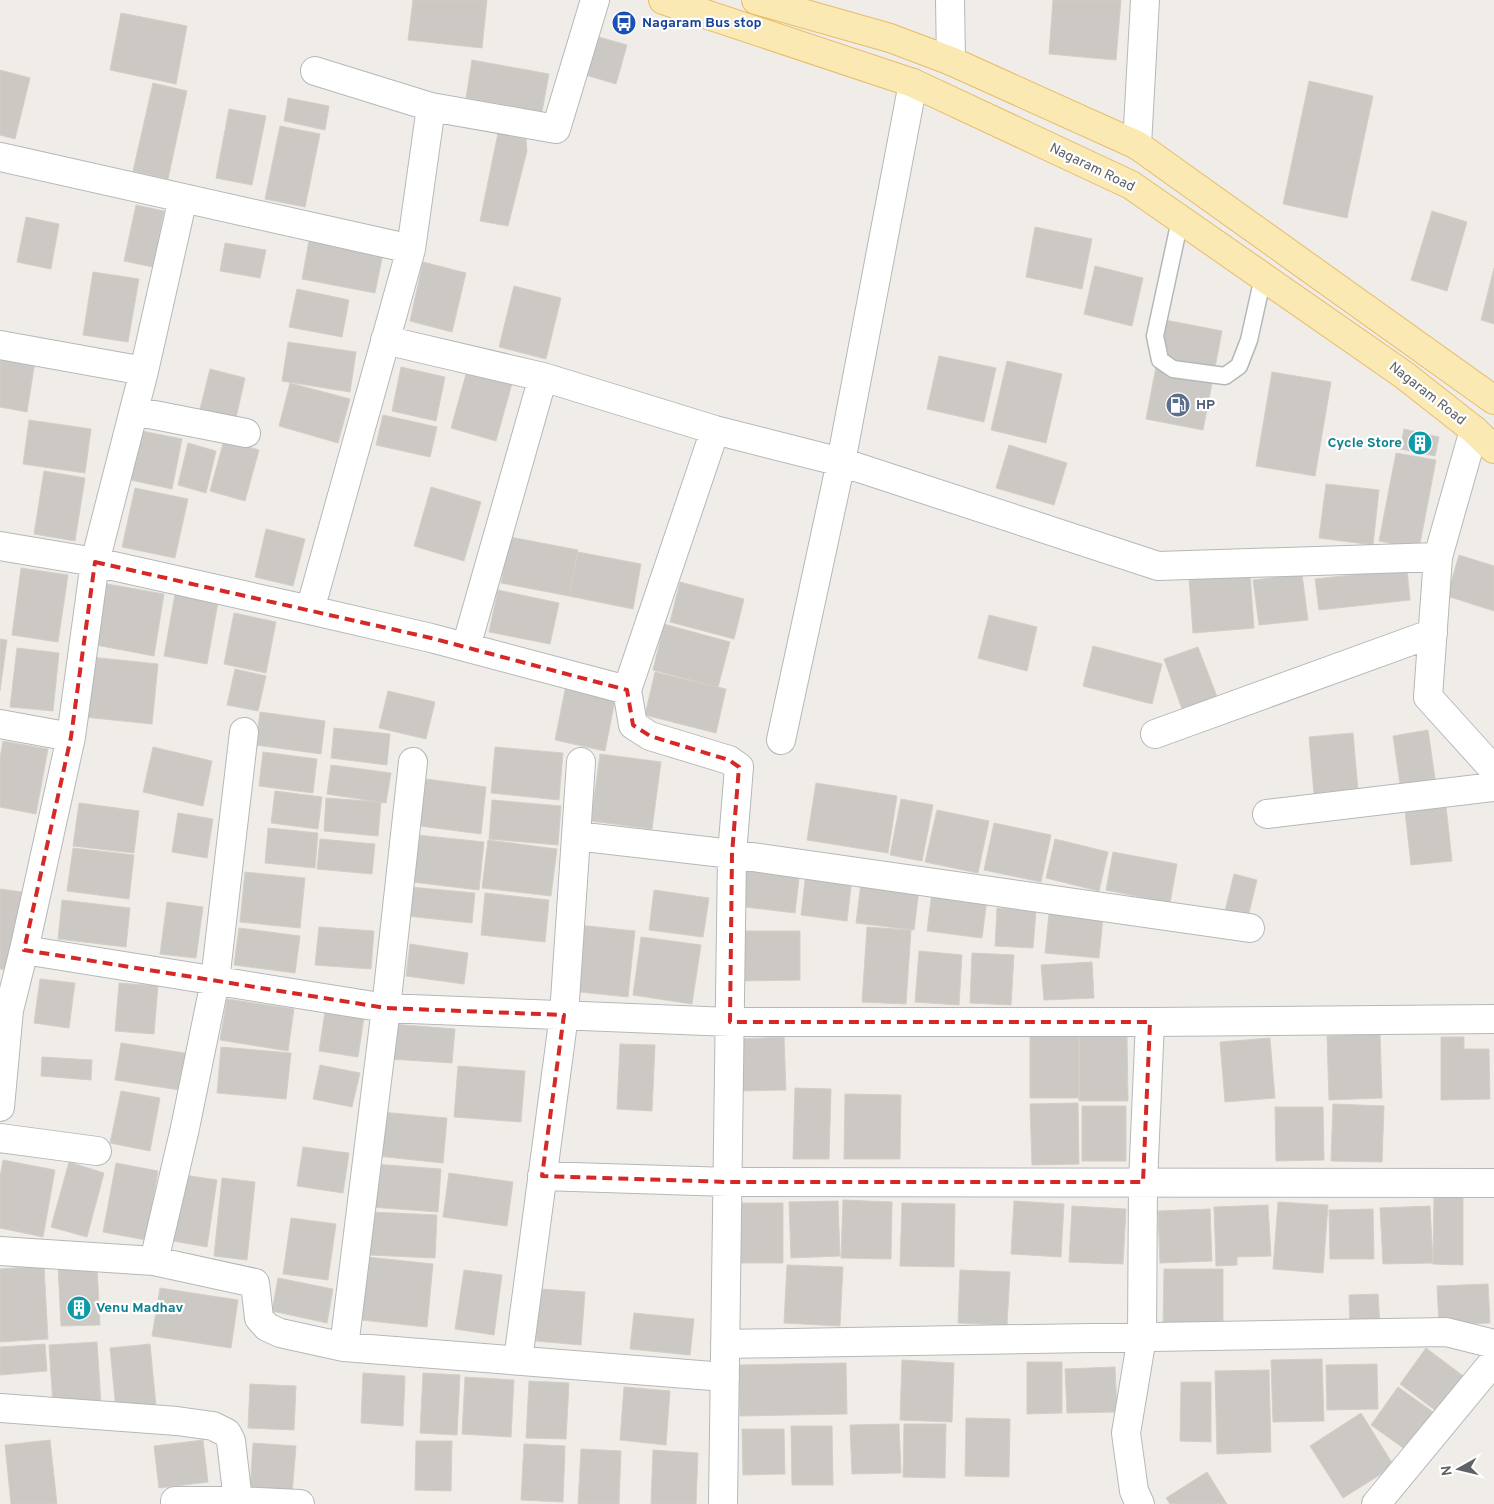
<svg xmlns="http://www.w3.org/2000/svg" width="1494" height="1504" font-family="Overpass,sans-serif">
	<rect width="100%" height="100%" fill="#f0ede8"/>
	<path fill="#ccc8c4" stroke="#d4cfc6" d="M413 0H487L482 48 408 40Z
		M1053 0H1121L1116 60 1049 54Z
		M121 13 187 26 176 84 110 70Z
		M592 35 627 45 616 84 582 74Z
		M472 60 549 74 542 112 466 98Z
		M0 70 30 78 15 139 0 135Z
		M1309 81 1373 96 1347 218 1283 204Z
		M153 83 187 91 168 179 133 171Z
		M288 98 329 106 325 130 284 121Z
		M229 109 266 116 252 185 216 178Z
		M280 126 320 134 305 207 265 199Z
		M498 133 526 139 527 151 508 226 480 221Z
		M136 205 164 211 153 267 124 261Z
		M1432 211 1467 222 1447 291 1411 280Z
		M26 217 59 224 51 269 17 262Z
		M1035 227 1092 239 1082 289 1026 277Z
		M310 235 384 249 375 293 302 279Z
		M225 243 266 250 260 278 220 271Z
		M423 262 466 273 452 332 410 321Z
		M1095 266 1143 278 1132 326 1084 314Z
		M1494 268V324L1481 320Z
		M93 272 139 279 128 342 83 335Z
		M514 286 561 298 546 359 499 347Z
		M297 289 349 300 342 337 289 327Z
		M1165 320 1222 331 1203 430 1146 419Z
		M288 342 356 352 350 392 282 381Z
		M0 354 35 361 27 412 0 407Z
		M939 356 996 368 984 422 927 409Z
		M1007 361 1062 374 1046 443 991 430Z
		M401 367 445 377 436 421 392 411Z
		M468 367 513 380 496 441 451 428Z
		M210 369 245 378 236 418 200 409Z
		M1272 372 1331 382 1315 476 1256 466Z
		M290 383 350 399 338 443 279 426Z
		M383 415 437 427 430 457 376 445Z
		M29 420 91 429 85 473 23 464Z
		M1404 429 1439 437 1435 456 1400 449Z
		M137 430 182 439 172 489 126 479Z
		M224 440 259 450 245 501 210 491Z
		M188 443 216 451 206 493 178 485Z
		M1009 445 1067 463 1054 505 996 488Z
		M1396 453 1436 460 1419 549 1379 541Z
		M44 471 85 478 75 541 34 534Z
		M1326 484 1379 490 1373 545 1319 538Z
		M431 487 481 502 464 561 414 546Z
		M135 488 188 499 175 558 122 547Z
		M266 529 305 539 293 586 255 577Z
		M510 537 578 550 569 596 501 583Z
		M578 552 641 564 633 609 569 596Z
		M1459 555 1494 566V611L1447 596Z
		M21 568 68 575 58 642 12 635Z
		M1407 569 1410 600 1319 610 1315 579Z
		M1250 574 1254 628 1193 633 1189 579Z
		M1302 574 1308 620 1259 625 1253 580Z
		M680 582 744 599 734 639 670 622Z
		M107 584 164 594 154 656 96 645Z
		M498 590 559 603 550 644 489 632Z
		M175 594 218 602 207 664 164 656Z
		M234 613 276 622 266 673 224 664Z
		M989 615 1037 627 1027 671 978 658Z
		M664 624 730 642 718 687 653 670Z
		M0 639 7 640 0 691Z
		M1093 646 1162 664 1152 704 1083 686Z
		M1198 647 1221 707 1186 720 1164 659Z
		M17 648 59 653 53 711 10 707Z
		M90 657 158 664 152 724 84 717Z
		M235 669 266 676 258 711 227 705Z
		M655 672 726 689 716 733 645 715Z
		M566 685 616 695 605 751 555 740Z
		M388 691 435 702 426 739 379 728Z
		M260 712 325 721 321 754 256 745Z
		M334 728 390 734 387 765 331 758Z
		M1428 730 1436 785 1401 791 1393 736Z
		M1353 733 1358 790 1314 794 1309 737Z
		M3 741 48 749 36 814 0 807V758Z
		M153 747 212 761 203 806 143 792Z
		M495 747 563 753 559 800 491 793Z
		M263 752 317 759 313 793 259 786Z
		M600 754 661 762 652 829 591 821Z
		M331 765 391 773 386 803 327 794Z
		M426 779 486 787 481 834 420 826Z
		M816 783 897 796 888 853 807 840Z
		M275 791 322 797 318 829 271 823Z
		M326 798 381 802 378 836 324 831Z
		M901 799 933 805 922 861 890 855Z
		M492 800 561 806 558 845 489 839Z
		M79 803 139 811 134 853 73 846Z
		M1446 806 1452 861 1411 865 1405 811Z
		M937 810 989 821 978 873 925 862Z
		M178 813 213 819 207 858 172 852Z
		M994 823 1051 835 1041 882 984 870Z
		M268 828 318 833 315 868 265 863Z
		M417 835 484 842 479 890 412 882Z
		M320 839 375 844 372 874 317 869Z
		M1055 839 1108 852 1099 891 1046 878Z
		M488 840 557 849 551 896 482 888Z
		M73 848 134 855 129 899 67 891Z
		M1113 852 1177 864 1170 903 1106 890Z
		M742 863 800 870 795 913 737 906Z
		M245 872 305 878 300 928 240 922Z
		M806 872 852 878 847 921 801 915Z
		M1234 874 1257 880 1248 917 1225 911Z
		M861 882 919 890 914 930 856 923Z
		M410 887 475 893 472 923 407 916Z
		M0 889 22 892 11 970 0 969Z
		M654 890 709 898 703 937 649 930Z
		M932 892 987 899 982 938 927 931Z
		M485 893 549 900 545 942 481 935Z
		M62 900 130 908 126 947 58 939Z
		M167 902 203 907 196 958 160 954Z
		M997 908 1036 911 1033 948 995 946Z
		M1049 913 1103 918 1099 958 1045 953Z
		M578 925 635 931 628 997 571 991Z
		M319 927 374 931 371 969 315 965Z
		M867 927 911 930 906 1004 862 1002Z
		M239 928 300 936 295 973 234 965Z
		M742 931H800V980L742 981Z
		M641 937 701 945 692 1004 633 995Z
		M410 944 468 953 464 984 406 976Z
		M919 951 962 955 959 1005 915 1002Z
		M972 953 1014 955 1011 1005 970 1003Z
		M1092 962 1094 998 1044 1000 1041 965Z
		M40 979 75 983 69 1028 34 1023Z
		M119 983 158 986 154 1034 115 1031Z
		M227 999 294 1009 288 1051 220 1040Z
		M326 1005 365 1011 358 1057 319 1051Z
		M392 1024 455 1029 452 1063 390 1059Z
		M1380 1034 1382 1098 1329 1100 1327 1036Z
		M1030 1036H1079V1098H1030Z
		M1079 1036H1127L1128 1101H1079Z
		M784 1037 786 1090 740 1091 739 1039Z
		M1441 1037H1464V1049H1489L1490 1099 1441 1100Z
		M1270 1038 1275 1098 1225 1102 1220 1042Z
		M121 1043 191 1054 186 1091 115 1080Z
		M620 1044 655 1045 652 1111 617 1109Z
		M221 1047 291 1053 286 1099 217 1093Z
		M42 1057 92 1060 91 1080 41 1076Z
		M320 1065 360 1073 352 1107 313 1099Z
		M458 1066 525 1071 521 1122 454 1117Z
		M795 1088 831 1089 829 1159H793Z
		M121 1091 160 1098 150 1151 110 1143Z
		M845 1094 901 1095 900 1159H844Z
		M1078 1103 1079 1164 1032 1165 1030 1104Z
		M1333 1104 1384 1106 1382 1162 1331 1161Z
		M1082 1106H1126V1161H1082Z
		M1275 1107H1323L1324 1160 1276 1161Z
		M381 1112 447 1118 443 1163 377 1156Z
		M303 1147 349 1153 343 1193 297 1186Z
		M3 1160 55 1170 43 1237 0 1228V1177Z
		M69 1162 104 1173 87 1237 51 1227Z
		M116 1163 158 1171 146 1240 103 1232Z
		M374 1164 441 1169 438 1212 371 1207Z
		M449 1173 513 1182 507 1226 443 1217Z
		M184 1175 217 1180 207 1247 173 1241Z
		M222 1178 255 1182 247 1260 214 1256Z
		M1434 1196 1463 1197V1265L1433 1264Z
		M843 1200 892 1202 891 1259 841 1258Z
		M838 1201 840 1256 791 1258 789 1202Z
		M1014 1201 1064 1204 1061 1257 1011 1254Z
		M1278 1202 1328 1205 1323 1273 1273 1269Z
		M738 1203H783V1263H738Z
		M902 1203 955 1204 954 1267 900 1266Z
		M1268 1205 1271 1256 1237 1257V1265L1216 1266 1214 1207Z
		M1072 1206 1126 1209 1123 1264 1069 1262Z
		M1430 1206 1433 1263 1383 1264 1380 1208Z
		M1210 1209 1212 1261 1160 1263 1158 1211Z
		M1373 1209 1374 1259H1330L1329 1210Z
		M371 1212 437 1215 435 1258 369 1255Z
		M291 1218 336 1224 328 1280 283 1274Z
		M367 1257 433 1264 427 1327 361 1320Z
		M787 1265 843 1267 840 1326 784 1323Z
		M44 1266 48 1339 0 1342V1269Z
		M58 1266H97L100 1325 61 1326Z
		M1164 1269H1223V1327H1163Z
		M464 1270 502 1275 494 1335 455 1329Z
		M960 1270 1010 1272 1007 1325 958 1323Z
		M278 1278 333 1289 327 1323 272 1311Z
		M1488 1284 1490 1323 1439 1325 1437 1286Z
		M160 1288 238 1300 231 1348 152 1336Z
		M541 1289 585 1292 581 1345 536 1341Z
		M1378 1294 1380 1325 1350 1326 1349 1295Z
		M634 1313 694 1319 690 1355 630 1349Z
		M97 1342 101 1404 53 1406 49 1345Z
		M45 1344 47 1371 0 1375V1347Z
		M150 1344 156 1406 116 1410 110 1348Z
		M1426 1348 1466 1378 1439 1413 1400 1384Z
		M1322 1359 1324 1421 1273 1422 1271 1360Z
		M902 1360 954 1363 952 1422 900 1420Z
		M1027 1362H1062V1413L1027 1414Z
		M846 1363 847 1414 740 1416 739 1365Z
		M1377 1364 1378 1409 1327 1410 1326 1365Z
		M1115 1367 1117 1412 1067 1413 1065 1369Z
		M1269 1370 1271 1452 1217 1454 1215 1371Z
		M363 1373 405 1376 403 1426 361 1423Z
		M423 1373 460 1375 457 1435 420 1433Z
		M465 1377 514 1380 511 1437 462 1434Z
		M529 1381 569 1383 566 1439 526 1438Z
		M1181 1382H1211V1442L1180 1441Z
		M250 1384 296 1386 294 1430 248 1428Z
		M624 1387 670 1391 666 1445 620 1440Z
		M1398 1387 1440 1417 1413 1455 1371 1425Z
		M1361 1413 1394 1466 1343 1498 1310 1446Z
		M966 1418 1010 1419 1009 1477 965 1476Z
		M899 1424 901 1473 852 1474 850 1425Z
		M904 1424H946L945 1478 903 1477Z
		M791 1426H832L833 1485H792Z
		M742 1429H784L785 1474 743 1475Z
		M50 1440 57 1504H11L5 1445Z
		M203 1440 208 1482 159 1488 154 1446Z
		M416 1441H452L451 1491 415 1490Z
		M253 1443 296 1446 292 1494 250 1491Z
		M524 1444 565 1446 563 1502 521 1500Z
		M581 1449 621 1451 619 1504H578Z
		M653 1450 698 1453 696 1504H651Z
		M1207 1472 1227 1504H1170L1166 1498Z"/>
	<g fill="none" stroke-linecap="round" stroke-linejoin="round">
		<defs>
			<path id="lane" d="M1180 220 1155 336 1160 360 1173 369 1225 376 1239 366 1249 340 1263 277"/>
			<path id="street" d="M950 0 951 61
				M315 71 431 107 556 129 595 0
				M1137 145 1145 0
				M0 157 411 249
				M385 340 543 377 715 430 841 462 1158 566 1438 557
				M0 345 144 371
				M134 411 246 433
				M715 430 627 690 633 725 650 736 729 760 739 767 732 854 723 1504
				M1474 430 1438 557 1428 697 1494 770
				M0 546 95 562 310 610 431 638 627 690
				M310 610 411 249 431 107
				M466 647 543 377
				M0 724 71 737
				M1155 734 1433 633
				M781 740 841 462 913 83
				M1267 814 1494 787
				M576 836 732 854 1250 928
				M24 950 386 1008 730 1022H1150L1494 1019
				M0 1107 9 1010 24 950 71 737 95 562 144 371 183 198
				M0 1138 97 1151
				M542 1176 728 1182 1494 1183
				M0 1251 154 1261 255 1283 259 1318 267 1327 280 1333 344 1347 725 1377
				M154 1261 185 1128 215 981 244 732
				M725 1344 1446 1332 1494 1344
				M344 1347 386 1008 413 762
				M518 1360 564 1015 581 762
				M0 1408 177 1421 213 1426 227 1433 231 1441 238 1501
				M175 1504V1501H238L300 1504
				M1140 1504 1134 1491 1126 1433 1142 1337 1143 1182 1150 1022
				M1376 1504 1494 1361"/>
			<path id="primary" d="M663 0 913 83 1131 185 1404 375 1474 430 1494 449
				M756 0 890 38 951 61 1137 145 1494 400"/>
		</defs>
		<use href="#lane" stroke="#b4b8bb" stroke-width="19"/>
		<use href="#street" stroke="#b4b8bb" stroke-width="30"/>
		<use href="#primary" stroke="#e9bb68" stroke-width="30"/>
		<use href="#lane" stroke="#fff" stroke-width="16"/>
		<use href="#street" stroke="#fff" stroke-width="28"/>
		<use href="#primary" stroke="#fae9b2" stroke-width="28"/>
	</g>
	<path fill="none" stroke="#d62828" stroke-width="4" stroke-dasharray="10 6" stroke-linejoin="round" d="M95 562 431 638 627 690 633 725 650 736 729 760 739 767 732 854 730 1022H1150L1143 1182H728L542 1176 564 1015 386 1008 24 950 71 737Z"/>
	<defs>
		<symbol id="bus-disc" viewBox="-11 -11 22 22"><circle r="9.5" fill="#1a4fb4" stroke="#fff"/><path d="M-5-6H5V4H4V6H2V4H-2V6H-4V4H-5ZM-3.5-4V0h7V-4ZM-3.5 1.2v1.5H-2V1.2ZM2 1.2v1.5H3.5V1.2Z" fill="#fff"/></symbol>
		<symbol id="fuel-disc" viewBox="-11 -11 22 22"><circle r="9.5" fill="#5c6f8a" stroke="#fff"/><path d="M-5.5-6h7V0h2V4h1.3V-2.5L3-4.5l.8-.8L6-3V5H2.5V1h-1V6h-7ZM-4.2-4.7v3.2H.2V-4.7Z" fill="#fff"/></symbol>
		<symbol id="building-disc" viewBox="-11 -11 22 22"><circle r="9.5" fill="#0f9aa8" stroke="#fff"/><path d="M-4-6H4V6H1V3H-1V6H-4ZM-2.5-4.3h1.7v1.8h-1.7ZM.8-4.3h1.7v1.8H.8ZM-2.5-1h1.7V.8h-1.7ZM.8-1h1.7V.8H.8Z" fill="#fff"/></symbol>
	</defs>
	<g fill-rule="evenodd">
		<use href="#bus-disc" x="610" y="9" width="28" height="28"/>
		<use href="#fuel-disc" x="1164" y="391" width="28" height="28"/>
		<use href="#building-disc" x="1406" y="429" width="28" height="28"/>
		<use href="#building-disc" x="65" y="1294" width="28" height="28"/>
	</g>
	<g text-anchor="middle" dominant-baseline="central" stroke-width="4.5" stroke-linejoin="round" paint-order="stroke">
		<g font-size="14" font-weight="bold" fill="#164399" stroke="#fff" text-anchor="start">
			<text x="642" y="23">Nagaram Bus stop</text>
		</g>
		<g font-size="14" fill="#5f6367" stroke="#fff">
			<text transform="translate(1092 168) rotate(26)">Nagaram Road</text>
			<text transform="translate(1427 394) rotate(38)">Nagaram Road</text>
		</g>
		<g font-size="14" font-weight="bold" fill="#4e5e75" stroke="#fff" text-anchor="start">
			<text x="1196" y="405">HP</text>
		</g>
		<g font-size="14" font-weight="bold" fill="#0d838f" stroke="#fff" text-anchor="end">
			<text x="1402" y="443">Cycle Store</text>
			<text x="96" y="1308" text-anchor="start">Venu Madhav</text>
		</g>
	</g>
	<g transform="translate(1459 1469) rotate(262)" stroke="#ffffff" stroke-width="4" paint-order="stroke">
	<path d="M0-4L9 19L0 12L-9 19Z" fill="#5f6367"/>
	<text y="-8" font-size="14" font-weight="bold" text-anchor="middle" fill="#5f6367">N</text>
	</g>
</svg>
